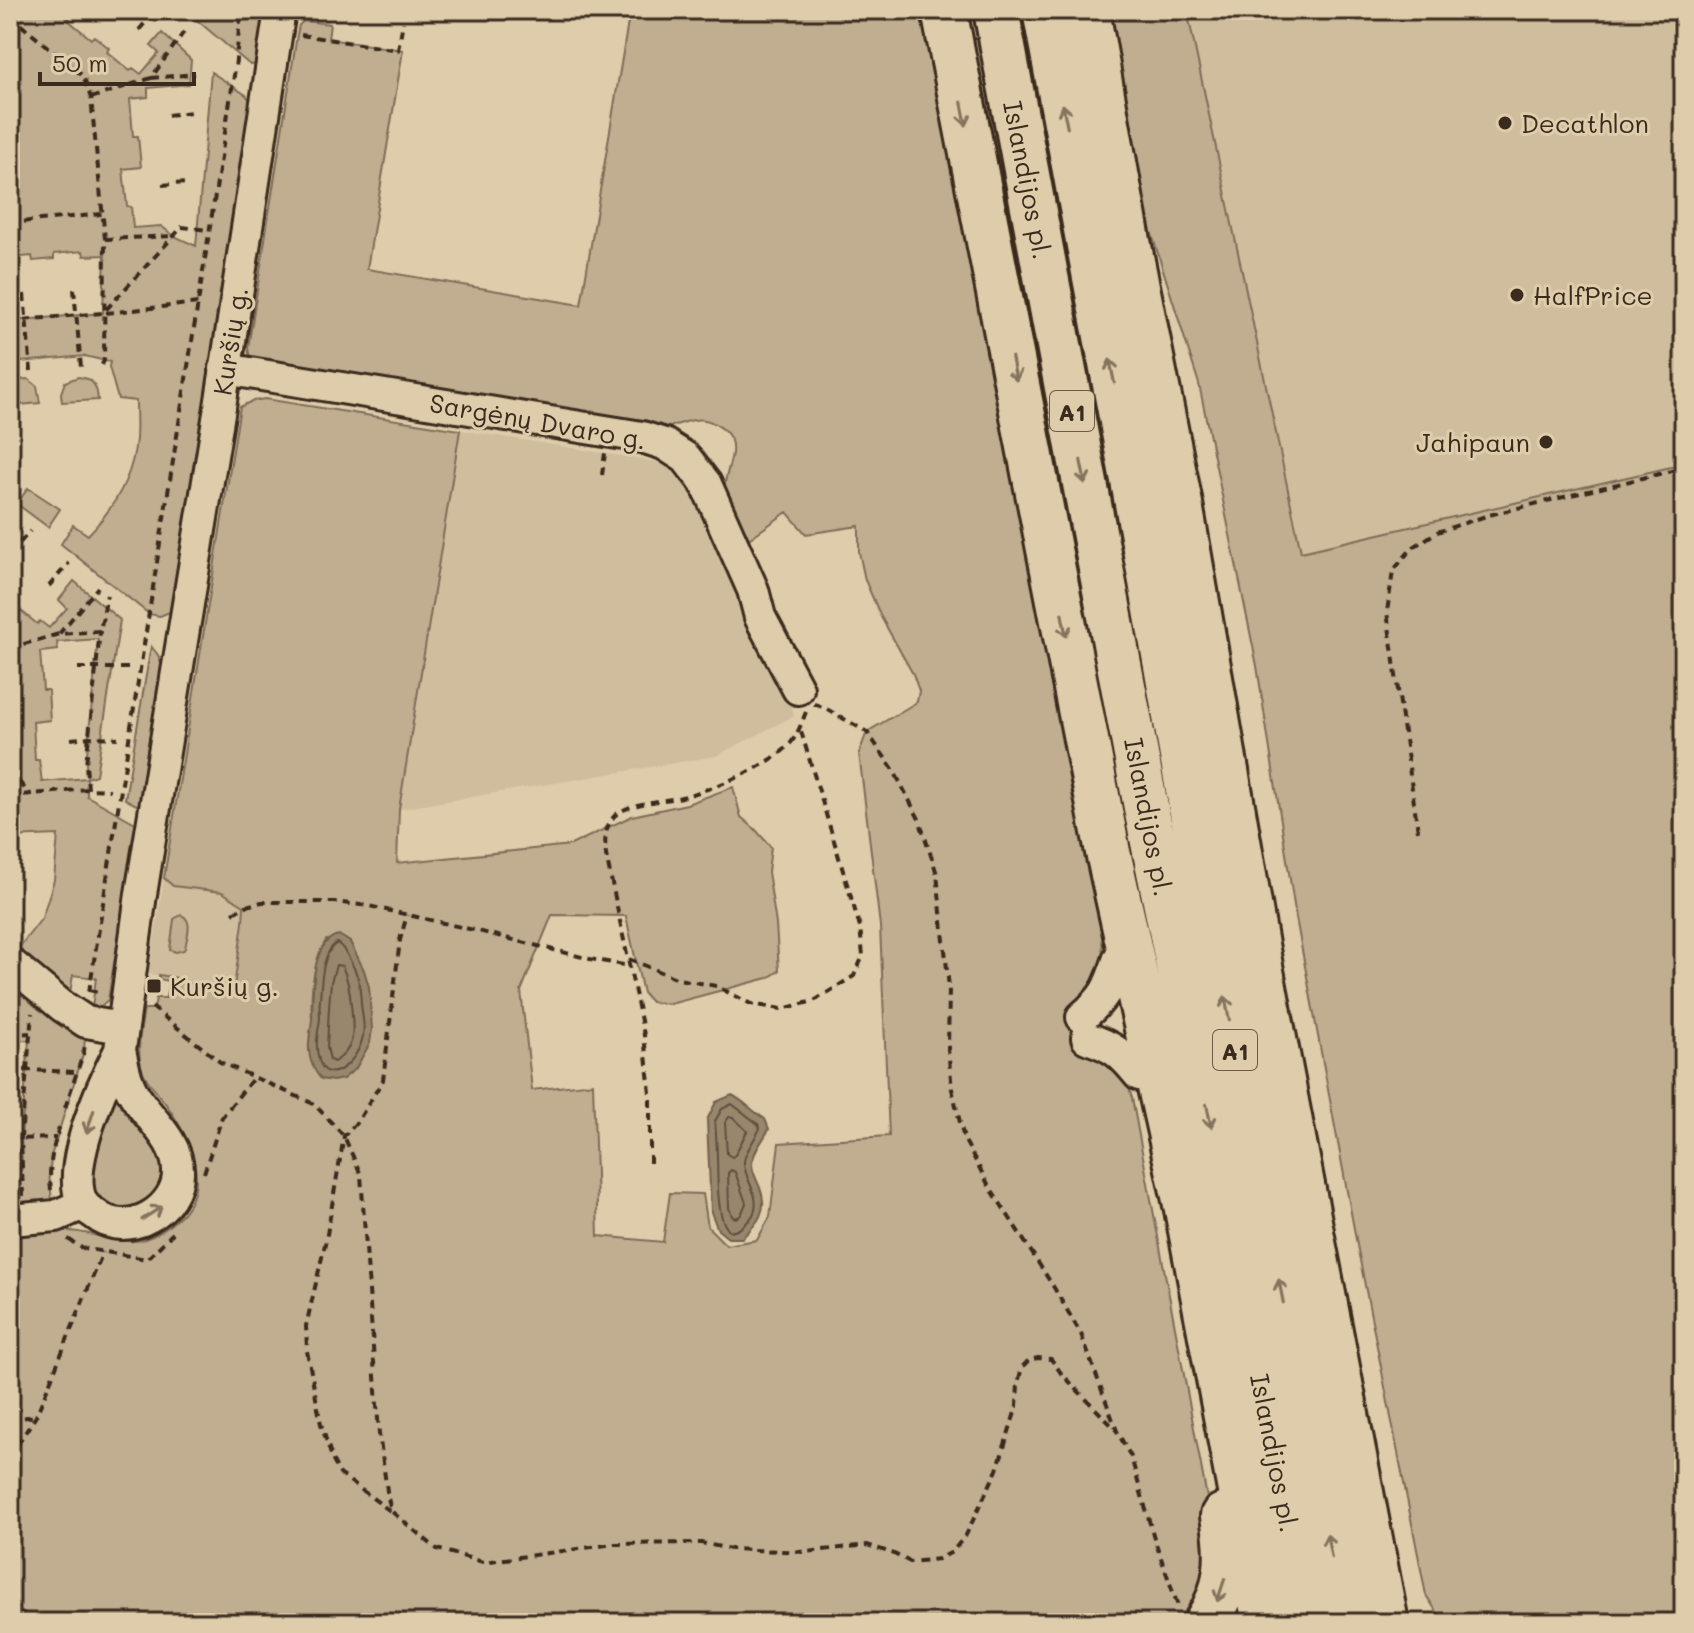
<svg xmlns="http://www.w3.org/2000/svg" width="1694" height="1633" font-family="Mali,sans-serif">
	<rect width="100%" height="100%" fill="#dfccaa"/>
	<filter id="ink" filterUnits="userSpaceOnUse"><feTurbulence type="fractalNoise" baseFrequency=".0125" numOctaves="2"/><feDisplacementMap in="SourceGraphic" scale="16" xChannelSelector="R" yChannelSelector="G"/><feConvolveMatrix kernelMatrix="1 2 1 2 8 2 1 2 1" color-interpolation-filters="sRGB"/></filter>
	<g filter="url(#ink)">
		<path fill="#d0bd9d" d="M1187 10H1684V464L1301 552Z
			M460 430 678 465 725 563 787 684 794 716 716 756 399 809Z
			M164 878 174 886 222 892 244 906 243 923 234 988 186 985 177 983 178 978 149 974Z"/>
		<path fill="#c1ae91" stroke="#7e6c58" stroke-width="2" fill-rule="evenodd" d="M10 10H64L71 16 68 20 91 39 94 36 109 48 107 52 130 71 133 68 141 74 159 53 151 46 162 33 191 60 189 84 148 88V97L130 99 133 136H138L141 167 123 169 127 206 131 207 133 228 161 226 174 236 196 246 211 72 246 95 251 101 172 611 160 616 149 614 61 544 73 525 88 535C113 509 133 477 136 439 137 427 136 413 136 401L118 399 109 367 110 362 85 356 10 363V321L103 313 105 255 84 256 83 251 54 254V259L33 261 32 256 10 258Z
			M185 10H265L257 64 250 65Z
			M630 10H921L929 29 1101 928C1106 963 1100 971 1085 1001L1107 1061 1127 1082 1132 1098 1211 1519 1202 1599 1170 1623H10V1238C29 1235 51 1229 70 1231 90 1232 124 1245 142 1240 157 1236 167 1228 178 1218 214 1185 189 1137 166 1104 158 1093 146 1082 142 1069 136 1050 141 1028 144 1009H154L156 998H166L169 981 159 979V975L178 978V983L234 987 243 923 244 906 222 892 173 886 164 878 240 407 252 401 265 399 460 430 399 809 397 863 571 845 632 816 687 804 733 787 741 817 755 829 771 847 768 872 776 924 779 971 768 978 670 1004 651 1002 643 993 626 916 552 915 521 991 532 1090 593 1083 598 1236 663 1242 670 1193 703 1194 708 1227 726 1245 757 1240 770 1217 779 1143 889 1136 880 926 859 753 867 732 917 702 919 691 913 674 881 617 865 580 859 552V526L806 534 787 512 743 543C737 529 725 511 724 496 723 480 730 468 732 453 733 444 731 436 724 430 700 410 687 424 660 429L250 358 248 348 297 35 299 25 304 21 330 24 328 39 403 50 367 269 581 305ZM326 940 350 942C360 963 369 980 369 1004L312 1019C310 992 313 964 326 940Z
			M958 10H976L1020 235 1017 244 1011 247Z
			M1106 10H1187L1301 552 1684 464V1614L1558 1623H1455L1440 1617 1426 1595 1358 1250 1296 918 1257 666 1199 384 1149 225Z
			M78 377C93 378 97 386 98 400L62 402 61 393 65 382Z
			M28 379 37 386 40 403 19 405 17 426 10 446V381Z
			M28 488 60 509 48 527 17 504Z
			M74 581 120 620 96 775 87 778V796L137 824 108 1000 101 1006 92 1008 96 978 73 975 70 993 17 950 42 918 54 880 58 835 10 837V595L17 602 14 605 37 624 40 621 49 628 67 608 59 600ZM98 639 86 764 87 778 42 782 39 760H35L33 722 50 720 48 690H43L40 652 58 650 57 642Z
			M151 646 158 655 162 667 140 807 125 799Z
			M181 915C194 920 187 936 185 948L184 950 176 952 170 950 174 919Z
			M10 980 85 1035 84 1051 52 1153 49 1174 52 1201 10 1204V1169H22L21 1137 29 1040 10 1041Z
			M112 1088C125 1104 165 1147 167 1165 169 1181 160 1194 151 1205L115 1211 98 1200 87 1188Z"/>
		<path fill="#98866d" stroke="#73614d" stroke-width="2" d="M339 935 350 942 364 970 369 987 372 1029 370 1043 356 1068 343 1079 333 1081 321 1079C314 1071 310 1061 309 1051 308 1040 311 1029 312 1019 313 996 310 940 339 935Z
			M732 1095C744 1101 753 1112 765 1119L769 1129C764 1139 752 1153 752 1164 752 1172 757 1180 760 1188 769 1210 758 1223 742 1238H728L718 1230 711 1212 707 1120 716 1102Z"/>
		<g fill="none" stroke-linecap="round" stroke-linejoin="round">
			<path stroke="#604f3e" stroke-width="2" d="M337 943C346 949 349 959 354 968 360 980 360 991 361 1003 362 1016 366 1028 362 1040 355 1067 320 1093 317 1048 316 1038 319 1028 320 1018 320 1012 319 1006 320 1000 321 984 322 951 337 943Z
				M336 965 342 966C348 979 350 990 351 1004 353 1028 358 1048 334 1062L330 1060 327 1047 329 1007 331 982Z
				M732 1104 758 1124 760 1128C756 1138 745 1151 744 1161 743 1178 759 1192 755 1209 754 1215 750 1220 745 1224 714 1256 718 1170 717 1158 717 1146 716 1134 715 1121L722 1109Z
				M729 1117H733L747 1131 735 1155 732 1157 727 1154 725 1123Z
				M731 1170 735 1172 746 1203 741 1215 736 1218 732 1216 729 1208 728 1173Z"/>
			<defs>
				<path id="minor" d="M225 369 642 437 664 444 686 458 706 484 753 590 760 617 798 689
					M10 963 62 1006 86 1022 122 1028
					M1082 1017C1107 996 1109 987 1119 958
					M1087 1038C1114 1047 1121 1053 1139 1075
					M120 1050C103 1083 65 1167 82 1202 85 1207 90 1211 95 1214 127 1241 180 1209 178 1170 177 1138 146 1117 132 1091 125 1079 123 1064 120 1050L141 894 220 407 280 10
					M10 1220 56 1216 83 1204"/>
				<path id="highway" d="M944 10 1108 852 1187 1209 1265 1623
					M996 10 1147 813 1225 1193 1308 1623
					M1045 10 1132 475 1217 952 1344 1623
					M1087 10 1128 241 1180 504 1256 945 1386 1623
					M1206 1623C1229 1589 1230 1555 1223 1516"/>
			</defs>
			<use href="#minor" stroke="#3b2a1e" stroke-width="36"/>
			<use href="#highway" stroke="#3b2a1e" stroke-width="50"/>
			<path stroke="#3b2a1e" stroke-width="4" stroke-dasharray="8 6" stroke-linecap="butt" d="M10 16 83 76 91 98 105 239 104 361 101 366
				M139 30 156 10
				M301 35 398 50 403 22
				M151 78 195 74
				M91 98 151 78 186 29
				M168 115 192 112
				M162 185 186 183
				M10 223 102 214
				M105 239 174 236
				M74 289 81 368
				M24 294 31 371
				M106 313 198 303
				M10 321 103 313 182 227 209 230
				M602 475 605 453
				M11 553 30 531
				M49 586 69 563
				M59 634 98 587
				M10 648 59 634 100 631 107 595
				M78 668H129
				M814 704 823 707 867 732 893 769 919 819 937 874 949 988 948 1049 952 1089 964 1139 988 1184 1053 1286 1081 1334 1117 1431 1131 1457 1154 1538 1178 1606
				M71 739 89 737 118 738
				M10 772 30 794
				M88 789 86 764 100 631
				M10 796 88 789 110 790
				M1418 831 1387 612 1393 571 1412 548 1437 532 1489 515 1684 468
				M233 913 246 906 262 902H334L369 906 478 931 590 959 629 966
				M629 959 678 979 716 986 751 1004 782 1009 814 1001 854 976 863 956 860 927 800 728
				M89 990 102 993
				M89 992 235 69 241 10
				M10 1007 18 999
				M152 1007 220 1062 314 1104 344 1136 361 1175 379 1434 388 1498 391 1511 437 1549 483 1562 614 1544 701 1543 731 1549 806 1552 867 1545 892 1553 910 1562 939 1559 952 1552 966 1535 997 1470 1017 1406 1018 1383 1022 1367 1029 1360 1038 1358 1051 1359 1061 1373 1117 1431
				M10 1035 30 1033
				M10 1071 27 1070 77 1072
				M65 1108 84 1051 85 1044
				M10 1139 56 1138
				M650 1163V1093L644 1035 606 855C605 842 604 831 611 820 624 801 665 802 686 796 714 788 763 769 785 749 796 740 801 724 806 712
				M204 1173 222 1117 254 1077
				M51 1190C48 1166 53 1147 60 1125
				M23 1196 21 1137 32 1013
				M68 1239 82 1248 147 1259 173 1233
				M10 1419 36 1416
				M10 1456 36 1416 103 1252
				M390 1511 340 1474 333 1461 321 1424 307 1351 306 1326 326 1240 344 1136 358 1121 383 1080 400 940 407 915"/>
			<use href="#minor" stroke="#dfccaa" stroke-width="30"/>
			<use href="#highway" stroke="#dfccaa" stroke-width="44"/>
		</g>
		<defs><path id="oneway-shaft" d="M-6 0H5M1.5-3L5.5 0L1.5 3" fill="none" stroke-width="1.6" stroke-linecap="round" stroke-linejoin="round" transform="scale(2)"/></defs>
		<g stroke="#85735d">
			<use href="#oneway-shaft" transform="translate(964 114) rotate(79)"/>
			<use href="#oneway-shaft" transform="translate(1065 116) rotate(-101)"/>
			<use href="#oneway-shaft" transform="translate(1014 369) rotate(79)"/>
			<use href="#oneway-shaft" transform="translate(1112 371) rotate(-101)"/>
			<use href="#oneway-shaft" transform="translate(1083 472) rotate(79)"/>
			<use href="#oneway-shaft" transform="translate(1064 625) rotate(79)"/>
			<use href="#oneway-shaft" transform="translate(1227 1008) rotate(-101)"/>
			<use href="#oneway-shaft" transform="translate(1209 1116) rotate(78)"/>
			<use href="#oneway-shaft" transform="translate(90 1122) rotate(108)"/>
			<use href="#oneway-shaft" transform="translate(152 1213) rotate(-33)"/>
			<use href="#oneway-shaft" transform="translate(1281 1291) rotate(-101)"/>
			<use href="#oneway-shaft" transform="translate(1329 1546) rotate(-101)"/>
			<use href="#oneway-shaft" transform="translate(1221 1590) rotate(108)"/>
		</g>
	</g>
	<g fill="#3b2a1e" stroke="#dfccaa" stroke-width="3">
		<circle cx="1505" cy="123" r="8"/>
		<circle cx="1517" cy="295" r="8"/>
		<circle cx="1546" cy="442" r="8"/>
		<rect x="146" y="978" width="16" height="16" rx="4"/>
	</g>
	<g text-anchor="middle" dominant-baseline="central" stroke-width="6" stroke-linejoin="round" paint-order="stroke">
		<g fill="#dfccaa" stroke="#6c5b48" stroke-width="2">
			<rect x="1050" y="391" width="44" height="40" rx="6"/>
			<rect x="1213" y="1030" width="44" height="40" rx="6"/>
		</g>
		<g font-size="24" font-weight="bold" fill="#3b2a1e">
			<text x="1072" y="411">A1</text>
			<text x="1235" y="1050">A1</text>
		</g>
		<g font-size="26" fill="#3b2a1e" stroke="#dfccaa" text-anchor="start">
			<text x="1521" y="123">Decathlon</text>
			<text x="1533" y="295">HalfPrice</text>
			<text x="1530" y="442" text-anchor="end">Jahipaun</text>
			<text x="170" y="986">Kuršių g.</text>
		</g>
		<g font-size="26" fill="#3b2a1e" stroke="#dfccaa">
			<text transform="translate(1028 180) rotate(79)">Islandijos pl.</text>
			<text transform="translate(230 341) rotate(-81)">Kuršių g.</text>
			<text transform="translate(538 421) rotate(10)">Sargėnų Dvaro g.</text>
			<text transform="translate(1149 817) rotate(79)">Islandijos pl.</text>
			<text transform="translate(1275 1453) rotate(79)">Islandijos pl.</text>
		</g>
	</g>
	<rect width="1694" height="1633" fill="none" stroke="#dfccaa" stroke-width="40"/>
	<rect x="20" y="20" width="1654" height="1593" fill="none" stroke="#3b2a1e" stroke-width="3" filter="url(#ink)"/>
	<path d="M40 72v12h154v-12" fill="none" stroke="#3b2a1e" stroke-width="4"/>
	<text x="52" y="72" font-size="24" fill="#3b2a1e" stroke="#dfccaa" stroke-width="6" paint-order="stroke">50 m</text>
</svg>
